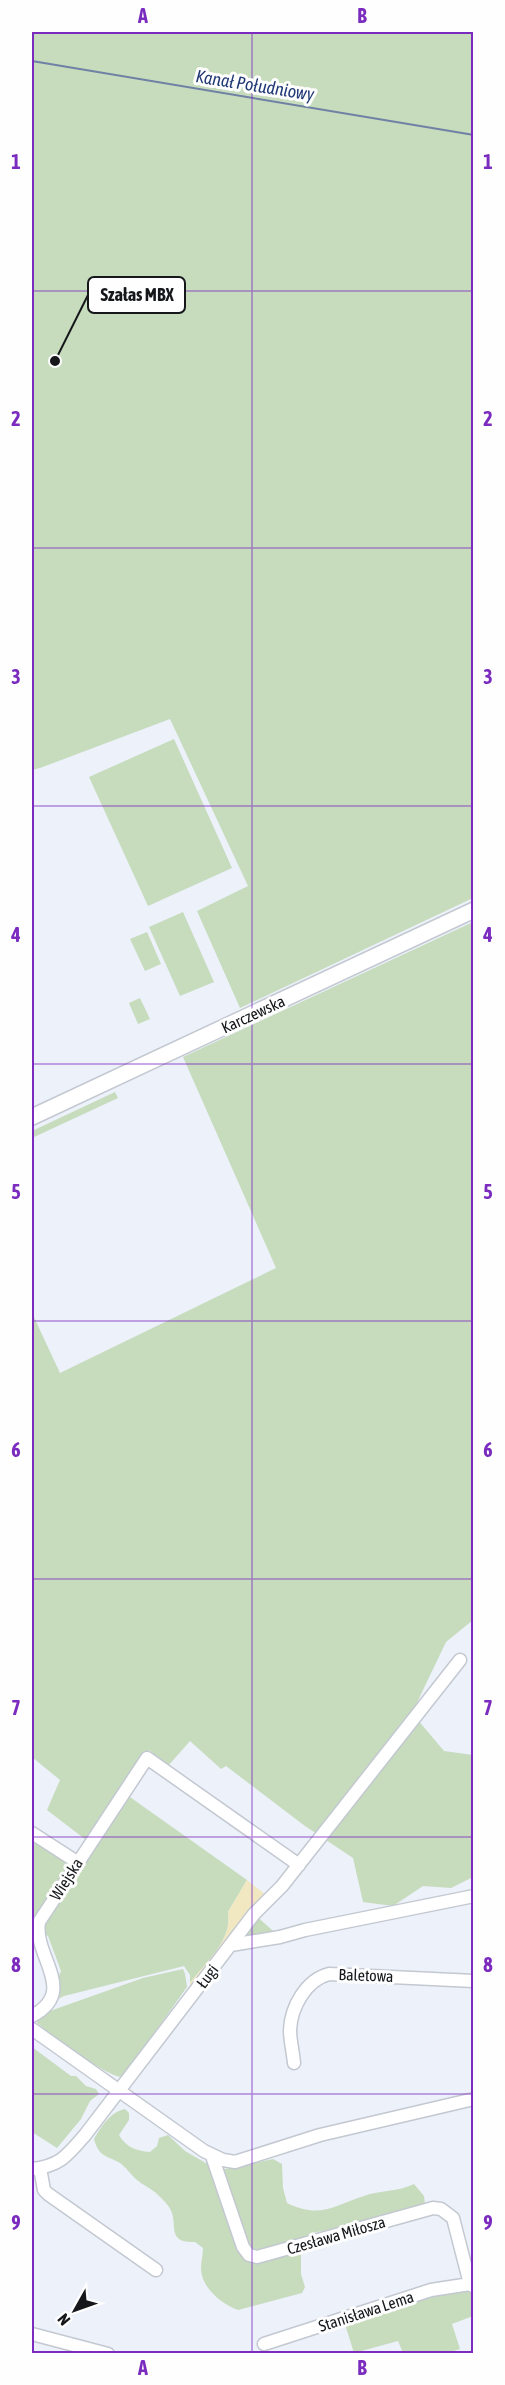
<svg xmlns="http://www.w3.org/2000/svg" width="505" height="2385" font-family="'Asap Condensed',sans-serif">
	<rect width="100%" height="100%" fill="#ecf1fa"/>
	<path fill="#c6dcbd" d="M32 32H473V898L240 1008 197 911 248 886 170 719 40 768 32 770Z
		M174 739 232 868 148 906 89 777Z
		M473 902V905L134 1066 131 1061Z
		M183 912 214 982 180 996 149 927Z
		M473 922V1620L446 1642 412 1713 444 1751 473 1755V1877L451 1888 423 1886 393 1906 363 1902 353 1858 305 1826 226 1766 221 1769 190 1741 168 1766 149 1750 120 1790 247 1880 228 1912C233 1940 206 1962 190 1983V1975L184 1966 64 1996 58 1999 59 1986 57 1981 61 1971 48 1936 43 1934V1927L94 1846 47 1810 60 1780 32 1757V1313L60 1373 276 1268 183 1057Z
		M147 932 161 964 145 971 130 939Z
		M140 998 150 1019 138 1024 129 1003Z
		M115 1092 118 1098 32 1138V1131Z
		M32 1837 66 1862 67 1866 34 1923 32 1922Z
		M254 1914 280 1937 231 1945Z
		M183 1969 185 1974 187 1987 123 2077C107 2078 51 2034 37 2023L38 2015 50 2011 143 1978Z
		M32 2047 71 2076H76L86 2086 96 2089 99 2094 90 2101 81 2119 57 2148 32 2132Z
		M125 2109 129 2113V2120L119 2135C126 2147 136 2151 150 2152L157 2146 159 2138 168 2135 185 2151 211 2166 226 2169 273 2159 282 2164 283 2188 287 2203C320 2219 333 2206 364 2196 380 2190 398 2192 414 2184L424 2196 425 2204 417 2210H400L358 2225 311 2233 301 2240V2274L305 2287 302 2293 238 2310C221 2304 201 2287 201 2268 201 2261 203 2255 203 2248L195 2242C164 2243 180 2223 169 2207 166 2202 160 2197 156 2193 150 2188 143 2185 137 2180 131 2175 126 2167 120 2163 106 2155 99 2157 94 2139 101 2127 110 2112 125 2109Z
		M457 2289 470 2292 473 2295V2316L452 2324 460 2349 447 2353H403L398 2341 354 2353 343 2318Z"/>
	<path fill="#f1e8c2" d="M247 1880 270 1898 191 1998 190 1983C206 1962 233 1940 228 1912Z"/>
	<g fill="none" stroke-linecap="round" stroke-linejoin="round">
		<path stroke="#6f81a4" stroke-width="2" d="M32 61 474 135"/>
		<defs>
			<path id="minor" d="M32 1833 77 1862
				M231 1945 280 1937 305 1930 474 1896
				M32 2016C79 1991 33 1957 39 1922L147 1758 299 1865
				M32 2029 204 2151 223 2160 235 2162 320 2135 474 2099
				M294 2063C293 2052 290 2040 290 2030 291 2007 306 1980 329 1974L474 1981
				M212 2156 243 2247 249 2255 257 2257 433 2208 441 2209 453 2218 470 2284 474 2287
				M40 2168 44 2190 48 2194 156 2270
				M32 2169C60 2166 67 2156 85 2135L254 1914 282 1886 460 1660
				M32 2334 108 2354
				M264 2344 431 2290 470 2284"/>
			<path id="major" d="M32 1117 474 910"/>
		</defs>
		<use href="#minor" stroke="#c3c8d1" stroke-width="15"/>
		<use href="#major" stroke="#c3c8d1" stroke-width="18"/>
		<use href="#minor" stroke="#fff" stroke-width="12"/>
		<use href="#major" stroke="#fff" stroke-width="15"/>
	</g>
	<path fill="none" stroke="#7b2cbf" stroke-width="1.5" stroke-opacity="0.55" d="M252 32V2354M32 291H474M32 548H474M32 806H474M32 1064H474M32 1321H474M32 1579H474M32 1837H474M32 2094H474"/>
	<g text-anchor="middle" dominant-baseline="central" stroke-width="6" stroke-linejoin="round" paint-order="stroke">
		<g font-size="16" fill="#15171a" stroke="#fefefe">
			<text transform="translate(253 1014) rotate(-25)">Karczewska</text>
			<text transform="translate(66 1879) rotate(-57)">Wiejska</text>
			<text transform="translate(366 1975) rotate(2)">Baletowa</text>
			<text transform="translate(207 1976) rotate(-53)">Ługi</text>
			<text transform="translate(336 2235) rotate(-16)">Czesława Miłosza</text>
			<text transform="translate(366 2311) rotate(-18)">Stanisława Lema</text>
		</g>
		<g font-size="18" font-style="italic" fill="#213a76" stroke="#fefefe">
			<text transform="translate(255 85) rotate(9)">Kanał Południowy</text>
		</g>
	</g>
	<path fill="none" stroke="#15171a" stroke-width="2" d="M55 361L88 295"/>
	<circle fill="#15171a" stroke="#fefefe" stroke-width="2" cx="55" cy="361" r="6"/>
	<rect fill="#fefefe" stroke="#15171a" stroke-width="2" x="88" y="277" width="97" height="36" rx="6"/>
	<g font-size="18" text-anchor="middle" font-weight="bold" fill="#15171a">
		<text x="137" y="301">Szałas MBX</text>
	</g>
	<rect width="505" height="2385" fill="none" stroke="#fefefe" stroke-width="66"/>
	<g transform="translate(75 2310) rotate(230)" stroke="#fefefe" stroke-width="4.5" paint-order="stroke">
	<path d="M0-4.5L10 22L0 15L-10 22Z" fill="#15171a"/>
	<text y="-9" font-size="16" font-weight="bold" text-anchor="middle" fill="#15171a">N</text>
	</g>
	<rect x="33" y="33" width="439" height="2319" fill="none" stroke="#7b2cbf" stroke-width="2"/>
	<g font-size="20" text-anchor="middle" font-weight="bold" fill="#7b2cbf">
		<text x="143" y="23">A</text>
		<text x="362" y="23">B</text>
		<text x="16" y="169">1</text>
		<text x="488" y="169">1</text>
		<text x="16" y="426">2</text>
		<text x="488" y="426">2</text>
		<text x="16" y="684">3</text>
		<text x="488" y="684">3</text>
		<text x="16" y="942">4</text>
		<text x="488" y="942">4</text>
		<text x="16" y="1199">5</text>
		<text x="488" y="1199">5</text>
		<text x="16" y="1457">6</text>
		<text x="488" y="1457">6</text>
		<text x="16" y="1715">7</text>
		<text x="488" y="1715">7</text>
		<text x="16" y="1972">8</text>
		<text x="488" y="1972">8</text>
		<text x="16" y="2230">9</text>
		<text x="488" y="2230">9</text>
		<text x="143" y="2375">A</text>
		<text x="362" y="2375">B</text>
	</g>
</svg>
